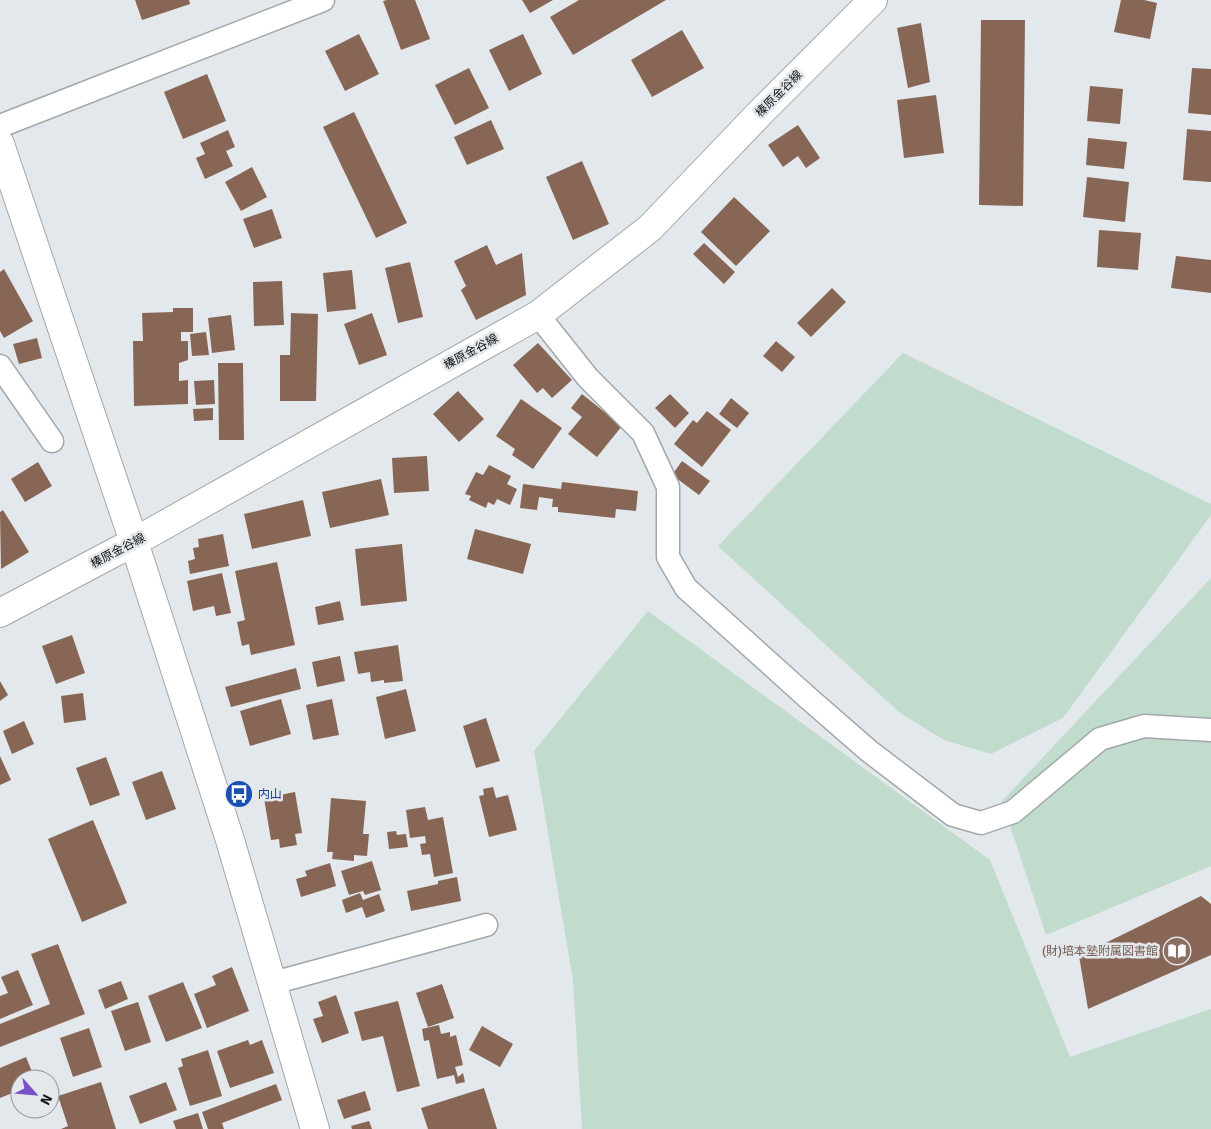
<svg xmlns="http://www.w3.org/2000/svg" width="1211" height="1129" font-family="Signika,'Noto Sans JP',sans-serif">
	<rect width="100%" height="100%" fill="#e3e8ec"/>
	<path fill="#c1dbcc" d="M903 353 1211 504V515L1063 718 991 754 944 740 900 713 718 546Z
		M1211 578V866L1046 935 1002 801Z
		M648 611 990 860 1070 1057 1211 1009V1129H582L573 980 534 751Z"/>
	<path fill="#886656" d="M135 0H189L190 4 142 20Z
		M387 0H415L430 39 401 50 383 1Z
		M522 0H553L530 13Z
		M579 0H666L573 55 550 17Z
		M1121 0H1144L1157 3 1150 39 1114 32Z
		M981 20H1025L1023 206 979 205Z
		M921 23 930 82 908 88 897 28Z
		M682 30 704 68 652 97 631 60Z
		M359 34 379 74 345 91 325 51Z
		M523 34 542 74 509 91 489 50Z
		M469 68 489 108 455 125 435 85Z
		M1192 68 1211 69V115L1188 113Z
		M207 74 226 121 183 139 164 92Z
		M1090 86 1123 89 1120 124 1087 121Z
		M936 95 944 153 904 158 897 100Z
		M354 112 407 223 376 238 323 127Z
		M491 120 504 149 467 165 454 137Z
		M798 125 820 158 806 168 798 156 783 167 768 145Z
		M1187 129 1211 131V182L1183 180Z
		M228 130 235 147 226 151 233 166 205 179 196 158 205 154 200 143Z
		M1088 138 1127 142 1124 169 1086 165Z
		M582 161 609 224 573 240 546 177Z
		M252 167 267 197 241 211 225 182Z
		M1087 177 1129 182 1125 222 1083 217Z
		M734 197 770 231 736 266 701 232Z
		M272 209 282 238 254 248 243 219Z
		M1099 230 1141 233 1138 270 1097 267Z
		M704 243 735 272 724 284 693 254Z
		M487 245 496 265 522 253 526 295 476 320 461 290 466 286 454 261Z
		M1176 256 1211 260V293L1171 288Z
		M410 262 423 317 398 323 385 268Z
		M4 269 33 321 4 338 0 331V272Z
		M352 270 356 309 327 312 323 273Z
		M282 281 284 325 254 326 253 282Z
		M832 288 846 302 811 337 797 323Z
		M173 308H193V332H181V341H188V360L179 363V381L188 380V404L134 406 133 341H143L142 313 173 312Z
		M291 313 318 314 316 401H280V355H290Z
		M372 313 387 355 359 365 344 324Z
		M231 315 235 350 212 353 208 318Z
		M206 332 209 355 192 356 190 334Z
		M37 338 42 358 19 364 13 344Z
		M776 341 795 357 782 372 763 356Z
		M538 343 572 380 552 398 543 388 537 393 513 365Z
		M218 363H243L244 440H219Z
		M214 380 215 404 196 405 194 381Z
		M458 391 484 419 459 442 433 414Z
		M582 394 622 426 597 457 568 434 582 417 571 408Z
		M670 394 689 413 675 428 655 408Z
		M731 398 749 413 737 428 719 414Z
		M521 399 562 428 533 469 512 455 515 449 496 436Z
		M213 408V420L194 421 193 409Z
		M707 411 731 430 702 467 674 444 693 420 697 423Z
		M427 456 429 491 394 493 392 458Z
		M682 461 710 481 699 495 672 475Z
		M38 462 52 486 25 502 11 479Z
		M489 465 511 476 507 484 517 489 510 505 497 499 494 505 488 502 486 508 469 500 471 496 465 494 476 472 483 475Z
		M381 479 389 515 330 528 322 492Z
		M562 482 638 491 636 511 616 509 615 518 558 512V507H552L553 499 539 497 537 510 520 508 523 484 561 489Z
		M303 500 311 536 252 549 244 514Z
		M3 510 29 552 1 569 0 512Z
		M475 529 531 544 523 574 467 559Z
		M223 534 229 566 190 574 188 561 195 559 193 548 199 547 198 539Z
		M402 544 407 601 361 606 355 549Z
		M277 562 295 645 251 655 249 644 242 646 237 622 245 620 235 571Z
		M222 573 231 613 216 616 214 606 193 611 187 581Z
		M340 601 344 620 318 625 315 607Z
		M72 635 85 673 56 684 42 646Z
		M398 645 403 681 384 683V680L371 682 370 672 358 674 354 652Z
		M340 656 345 681 317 687 312 662Z
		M296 668 301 689 231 707 225 687Z
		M0 681 8 695 0 701Z
		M406 689 416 731 385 739 376 697Z
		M83 693 86 720 64 723 61 696Z
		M281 699 291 734 250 746 240 711Z
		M332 699 339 735 313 740 306 705Z
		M486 718 500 761 476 768 463 726Z
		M24 721 34 744 12 754 3 731Z
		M0 756 11 780 0 785Z
		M106 757 120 795 90 806 76 768Z
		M162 771 176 809 146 820 132 782Z
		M493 787 496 798 508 795 517 830 489 837 479 796 484 795 483 789Z
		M295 792 302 833 295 834 297 845 280 848 279 839 271 840 264 798Z
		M331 798 366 801 363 834H369L367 856 354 855V861L332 859 333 852H327Z
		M425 807 428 820 443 817 453 873 434 877 430 854 422 855 420 844 426 843 425 836 410 838 406 810Z
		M93 820 127 903 82 922 48 839Z
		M396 831 397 835 406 834 408 847 389 849 387 832Z
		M372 861 381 890 365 895 363 891 349 895 341 871Z
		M330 863 336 886 301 897 296 879 307 876 305 871Z
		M457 877 461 901 411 911 407 891 438 884V881Z
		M360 893 363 900 379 894 385 911 366 918 362 907 346 913 342 900Z
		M1201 896 1211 904V955L1088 1009 1079 956Z
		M58 944 85 1014 0 1047V1024L50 1004 31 954Z
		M232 967 249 1011 207 1028 194 994 216 985 212 976Z
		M18 970 33 1005 0 1019V996L8 993 1 977Z
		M121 981 128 999 105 1009 98 990Z
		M183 982 202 1028 166 1042 148 996Z
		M442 984 454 1018 428 1027 416 993Z
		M336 995 349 1033 322 1043 313 1019 323 1016 318 1002Z
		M398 1001 420 1086 397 1092 383 1036 362 1041 354 1012Z
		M138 1002 151 1042 125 1051 111 1011Z
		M439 1025 441 1034 450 1032V1037L456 1035 463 1065 455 1067 458 1077 463 1073 465 1082 456 1084 454 1075 437 1079 429 1040 424 1041 422 1029Z
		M482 1026 513 1044 500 1067 469 1050Z
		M89 1028 102 1067 73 1077 60 1038Z
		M248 1040 250 1045 262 1040 274 1073 230 1088 217 1051Z
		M208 1050 222 1096 190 1106 178 1068 183 1066 181 1059Z
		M26 1057 35 1079H20V1090L0 1098V1068Z
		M101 1082 116 1129H61L68 1126 58 1096Z
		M166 1082 177 1110 140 1124 129 1096Z
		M276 1084 282 1100 222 1123 224 1129H208L202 1112Z
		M484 1088 497 1129H428L421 1108Z
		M365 1091 371 1110 344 1119 337 1100Z
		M198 1113 203 1129H176L173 1121Z
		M369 1121 372 1129H352L351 1126Z"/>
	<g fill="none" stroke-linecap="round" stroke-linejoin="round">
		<defs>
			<path id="minor" d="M0 126 323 0
				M538 315 588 378 643 433 668 487V557L686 588 807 697 869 751 953 815 981 823 1013 812 1100 739 1144 726 1211 730
				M0 366 52 441
				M273 983 486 925"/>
			<path id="tertiary" d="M0 144 134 542 230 840 315 1129"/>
			<path id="secondary" d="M0 613 134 542 538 315 650 228 761 112 873 0"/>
		</defs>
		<use href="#minor" stroke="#a2a7ab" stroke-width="25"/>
		<use href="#tertiary" stroke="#a2a7ab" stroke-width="30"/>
		<use href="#secondary" stroke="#a2a7ab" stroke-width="30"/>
		<use href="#minor" stroke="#fff" stroke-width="22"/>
		<use href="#tertiary" stroke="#fff" stroke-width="28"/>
		<use href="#secondary" stroke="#fff" stroke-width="28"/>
	</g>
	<defs>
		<symbol id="bus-disc" viewBox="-11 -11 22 22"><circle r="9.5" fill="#1a4fb4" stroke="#e3e8ec"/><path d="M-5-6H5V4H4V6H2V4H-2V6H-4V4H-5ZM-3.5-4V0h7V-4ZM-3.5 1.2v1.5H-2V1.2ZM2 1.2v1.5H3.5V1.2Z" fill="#fff"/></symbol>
		<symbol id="library-disc" viewBox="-11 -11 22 22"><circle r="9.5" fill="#8d6e63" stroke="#e3e8ec"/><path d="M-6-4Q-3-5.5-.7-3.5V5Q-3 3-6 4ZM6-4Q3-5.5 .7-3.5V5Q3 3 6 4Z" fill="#fff"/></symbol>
	</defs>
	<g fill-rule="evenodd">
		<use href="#bus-disc" x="223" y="778" width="32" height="32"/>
		<use href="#library-disc" x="1161" y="935" width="32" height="32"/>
	</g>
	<g text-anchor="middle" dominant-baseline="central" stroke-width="5" stroke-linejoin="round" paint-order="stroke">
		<g font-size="12" fill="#121315" stroke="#e3e8ec">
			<text transform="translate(779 94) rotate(-45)">榛原金谷線</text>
			<text transform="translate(471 352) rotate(-29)">榛原金谷線</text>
			<text transform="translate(118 551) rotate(-28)">榛原金谷線</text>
		</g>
		<g font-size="12" fill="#164399" stroke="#e3e8ec" text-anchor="start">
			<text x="258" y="794">内山</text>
		</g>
		<g font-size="12" fill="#785e54" stroke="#e3e8ec" text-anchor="end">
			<text x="1158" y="951">(財)培本塾附属図書館</text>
		</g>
	</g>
	<g transform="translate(35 1094) rotate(117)"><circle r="24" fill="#e3e8ec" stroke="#8f9396"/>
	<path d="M0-4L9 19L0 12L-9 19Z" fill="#7a50c9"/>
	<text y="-8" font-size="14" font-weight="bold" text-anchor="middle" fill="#121315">N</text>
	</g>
</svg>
